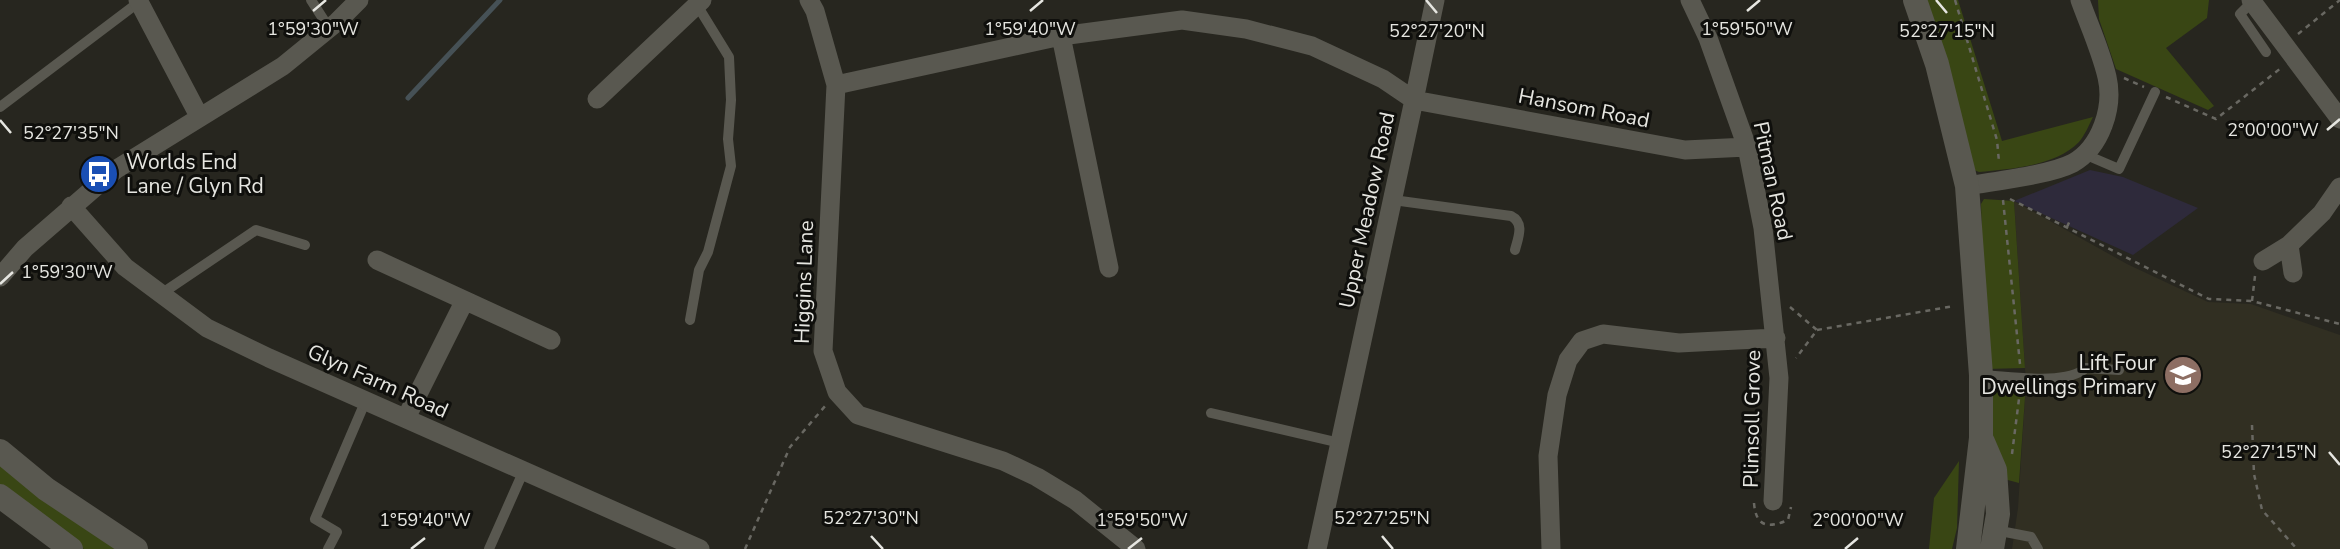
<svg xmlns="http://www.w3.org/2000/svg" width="2340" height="549" font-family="'Nunito Sans',sans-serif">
	<rect width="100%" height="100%" fill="#27261f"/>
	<path fill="#2e2a3b" d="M2090 170 2123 177 2198 208 2133 255 2014 201Z"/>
	<path fill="#312f22" d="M2014 201 2127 264 2208 302 2251 304 2340 335V549H2012L2018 508 2026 383Z"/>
	<path fill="#394614" d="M1924 0H1958L2002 141 2093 117C2089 125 2085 135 2079 142 2056 166 2011 169 1979 172L1974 170Z
		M2098 0H2209L2207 18 2166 48 2214 106 2208 110 2116 69 2099 19Z
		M1984 199 2014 201 2025 368 1986 369 1981 204Z
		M1987 382 2026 383 2019 483 2004 479 1988 432Z
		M0 460 123 549H84L0 489Z
		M1959 461 1957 528 1952 549H1929L1934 498Z"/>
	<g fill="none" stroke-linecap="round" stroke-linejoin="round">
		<path stroke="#465156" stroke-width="5" d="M408 98 500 0"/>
		<path stroke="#696862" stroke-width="2.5" stroke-dasharray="5 5" stroke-linecap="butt" d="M1955 0 1997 140 1999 162
			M2298 34 2340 0
			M2124 78 2144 87
			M2166 97 2216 119 2281 68
			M2010 199 2209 299 2252 301
			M2003 200 2020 364
			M2067 227 2071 218
			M2255 276 2252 301 2340 324
			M1790 307 1817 330 1796 358
			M1817 330 1954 306
			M2252 425 2254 474 2262 510 2297 549
			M2012 454 2020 391
			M1754 503C1756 528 1769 528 1788 520L1791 507
			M745 549 790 447 826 405"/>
		<path stroke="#595850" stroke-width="10" d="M311 0 329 28
			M2252 2 2240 14 2266 52
			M0 107 139 2
			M2084 154 2119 169 2155 92
			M1393 200 1511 216C1525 223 1518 238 1515 250
			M161 294 256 230 305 245
			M690 320 699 270 708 252 731 166 728 139 731 100 729 57 697 5
			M1981 375C2009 376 2065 386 2086 368L2119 370
			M1211 413 1340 443
			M1995 530 2031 537 2038 549
			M328 549 337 532 315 519 366 400
			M489 549 524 470"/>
		<path stroke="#595850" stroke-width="19" d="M138 0 199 116
			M809 0 815 11 836 85 823 351 837 392 858 415 1003 461 1037 477 1075 500 1136 549
			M1435 0 1414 100 1685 150 1747 147
			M1690 0 1708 38 1747 147 1763 228 1779 378 1773 501
			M2251 0 2340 119
			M1061 36 1109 268
			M836 85 1061 36 1182 20 1246 29 1312 46 1383 79 1414 100 1317 549
			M597 99 702 0
			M1967 186C1995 181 2050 175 2073 163 2101 147 2114 107 2107 77 2101 51 2089 25 2080 0
			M71 206 125 267 207 328 269 358 700 549
			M2289 245 2322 213 2340 187
			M377 260 551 340
			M2263 261 2289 245 2293 273
			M0 277 25 248 115 170 283 66 337 22 359 0
			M406 418 464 302
			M1551 549 1548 456 1557 395 1568 360 1582 341 1603 334 1679 343 1776 338"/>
		<path stroke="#595850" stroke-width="24" d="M1915 0 1937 64 1967 186 1981 375V438L1968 549
			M1983 442 1995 470 1998 514 1992 549
			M0 451 46 489 136 549
			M0 496 71 549"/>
	</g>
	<path fill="none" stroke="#e6e6e1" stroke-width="2.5" d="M1426 0 1437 13M1936 0 1947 13M313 11 326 0M1030 11 1043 0M1747 11 1760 0M0 120 11 133M2327 130 2340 119M0 284 13 272M2329 452 2340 465M871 536 883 549M1382 536 1393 549M411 549 425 538M1128 549 1142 538M1845 549 1858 538"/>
	<defs>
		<symbol id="bus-disc" viewBox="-11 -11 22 22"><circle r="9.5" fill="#1a4fb4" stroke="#0f0f0c"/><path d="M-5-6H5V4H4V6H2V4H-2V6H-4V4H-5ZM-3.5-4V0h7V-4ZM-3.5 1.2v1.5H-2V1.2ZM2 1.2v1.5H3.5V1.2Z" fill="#fff"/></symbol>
		<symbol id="school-disc" viewBox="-11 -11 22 22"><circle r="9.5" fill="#8d6e63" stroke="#0f0f0c"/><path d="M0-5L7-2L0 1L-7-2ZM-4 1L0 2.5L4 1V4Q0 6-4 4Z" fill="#fff"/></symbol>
	</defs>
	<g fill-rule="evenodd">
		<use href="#bus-disc" x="77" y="152" width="44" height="44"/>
		<use href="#school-disc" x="2161" y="353" width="44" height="44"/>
	</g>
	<g text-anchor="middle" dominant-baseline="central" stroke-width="6" stroke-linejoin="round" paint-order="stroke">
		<g font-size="21" fill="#e6e6e1" stroke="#0f0f0c">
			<text transform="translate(1584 108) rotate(11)">Hansom Road</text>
			<text transform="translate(1773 181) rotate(78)">Pitman Road</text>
			<text transform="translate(1367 210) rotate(-78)">Upper Meadow Road</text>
			<text transform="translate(804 282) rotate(-88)">Higgins Lane</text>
			<text transform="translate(378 381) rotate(24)">Glyn Farm Road</text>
			<text transform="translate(1752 419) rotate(-89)">Plimsoll Grove</text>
		</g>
		<g font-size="21" fill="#e6e6e1" stroke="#0f0f0c" text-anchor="start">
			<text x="126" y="162">Worlds End<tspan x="126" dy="24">Lane / Glyn Rd</tspan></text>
			<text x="2156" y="363" text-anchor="end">Lift Four<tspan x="2156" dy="24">Dwellings Primary</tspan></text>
		</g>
	</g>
	<g font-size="18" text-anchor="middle" fill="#e6e6e1" stroke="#0f0f0c" stroke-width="6" stroke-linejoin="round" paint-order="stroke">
		<text x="313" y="35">1°59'30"W</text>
		<text x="1030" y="35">1°59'40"W</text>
		<text x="1747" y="35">1°59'50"W</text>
		<text x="1437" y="37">52°27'20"N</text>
		<text x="1947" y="37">52°27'15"N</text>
		<text x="2273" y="136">2°00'00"W</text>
		<text x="71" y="139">52°27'35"N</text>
		<text x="67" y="278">1°59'30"W</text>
		<text x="2269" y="458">52°27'15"N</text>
		<text x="871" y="524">52°27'30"N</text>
		<text x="1382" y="524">52°27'25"N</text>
		<text x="425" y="526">1°59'40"W</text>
		<text x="1142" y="526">1°59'50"W</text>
		<text x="1858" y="526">2°00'00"W</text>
	</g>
</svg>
